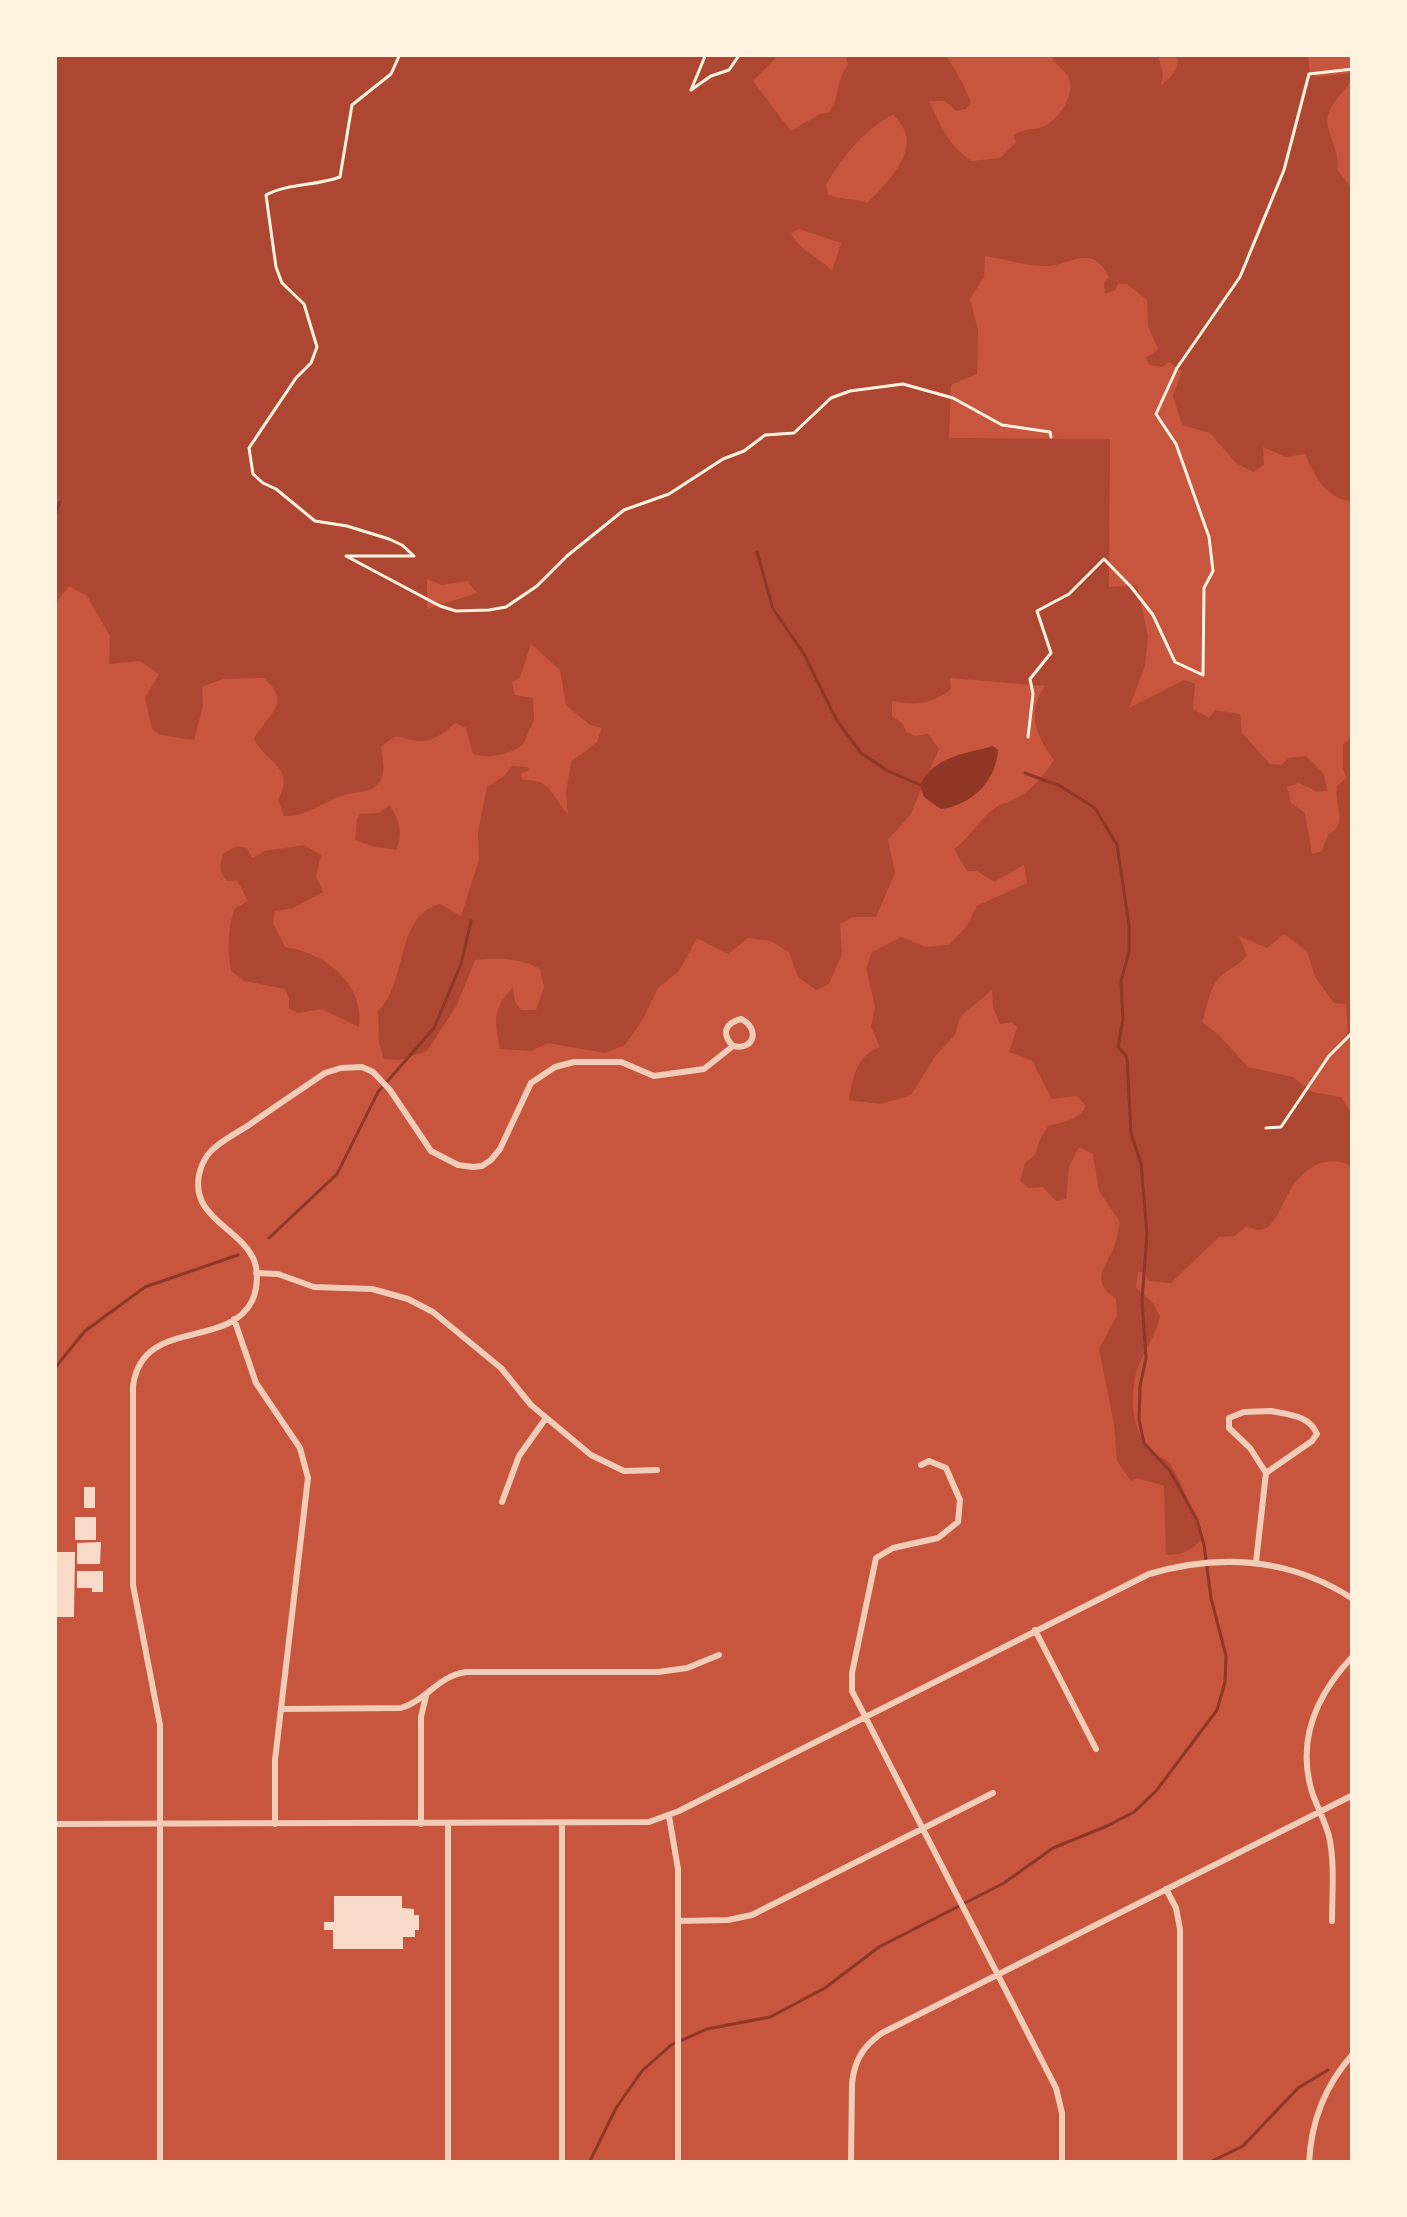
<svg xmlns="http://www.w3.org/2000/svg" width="1407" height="2217" font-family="Roboto,sans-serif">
	<rect width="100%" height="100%" fill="#c8553d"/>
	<path fill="#ae4732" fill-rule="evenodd" d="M54 54H780L753 81 791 131 820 114 829 112C841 96 835 81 848 65L845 54H905L909 57 944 54C950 59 969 94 971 103L965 109 956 111 945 101H929C940 125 949 146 971 161L1000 158 1016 142 1014 135C1024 128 1030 131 1042 127 1058 122 1077 93 1068 76 1064 70 1058 66 1053 61L1052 54H1158L1163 75 1161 86C1170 77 1183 68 1175 54H1308L1310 74 1318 77 1350 73 1352 79C1346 91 1334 99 1329 112 1322 130 1341 149 1337 169L1351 187 1350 198 1353 202V501C1326 500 1315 476 1305 454L1286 457 1263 447 1264 465 1253 472 1236 463 1210 433 1182 425 1173 396 1182 371 1169 362 1162 367 1149 365 1146 358 1158 349 1148 326 1147 300 1127 284H1118L1115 290 1105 294 1104 283 1109 277C1090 240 1070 268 1042 266 1024 265 1004 259 985 256L984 277 970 299 978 330 977 374 951 385 949 438 1110 439 1109 587 1137 585 1148 636 1145 666 1129 708 1184 680 1195 684 1193 709 1209 718 1215 710 1240 714 1242 733 1270 764 1281 765 1289 758 1306 756 1324 774 1327 790 1318 792 1299 783 1287 787 1291 803 1305 813 1312 854 1322 851 1328 835C1349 822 1334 809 1337 786L1346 778 1343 768V744L1353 737V1046L1348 1037 1346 1004 1334 1003 1315 977 1307 951 1284 934 1267 948 1239 936 1247 955C1239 967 1224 969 1216 982 1208 993 1207 1009 1202 1022L1220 1036 1248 1067 1293 1077 1312 1092 1341 1097 1353 1116V1167C1325 1152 1302 1169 1288 1194 1282 1204 1277 1221 1266 1228 1258 1232 1254 1229 1247 1226L1234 1236 1219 1237 1171 1283 1149 1281 1144 1272H1138L1136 1287 1153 1303 1160 1316C1155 1341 1137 1358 1134 1384 1131 1409 1134 1436 1154 1453 1162 1461 1162 1455 1169 1463 1180 1477 1198 1523 1201 1540 1190 1552 1181 1555 1166 1555L1164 1486 1137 1478 1131 1481 1117 1461 1114 1424 1099 1349 1117 1315 1116 1299C1088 1279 1107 1267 1115 1244 1118 1237 1118 1229 1120 1222L1099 1191 1093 1154 1079 1147 1069 1167 1066 1199 1056 1201 1043 1187 1029 1188 1020 1181 1025 1163 1035 1155 1041 1137 1049 1125C1064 1123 1079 1119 1086 1106L1077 1096 1052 1099 1032 1061 1009 1052 1017 1027 1011 1022 1000 1024 993 1008 992 990 960 1017 955 1035 936 1055 911 1095 880 1104 849 1100C853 1077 856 1056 880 1047L871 1027 875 1007 866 968 872 952 901 937 926 947 949 945 966 927 977 906 1027 883 1024 865 994 882 977 871H967L954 849C971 837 979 819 995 808 1008 799 999 807 1013 800 1030 792 1044 776 1054 760 1036 736 1026 713 1045 686L950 678 951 689C932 705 914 705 892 701V716L903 724 906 732 915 736 928 734 939 749 910 815 888 840 895 873 876 917H853L840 924 842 954 829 984 816 990 798 977 789 952 771 941 748 938 728 954 697 938 679 971 658 988 643 1019 625 1045 605 1053 548 1043 531 1051 500 1049C494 1020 492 1010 513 987L515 1002 521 1010H536L544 987 540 969C518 957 499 958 475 960L457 1005 427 1051 399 1060 384 1059 379 1043 378 1011C408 983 395 915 440 904L461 916 479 860 478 832 487 787 504 776 512 766 528 767 529 770 521 774 523 780C553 779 550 796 568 814L566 794 571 762 597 742 602 728 590 725 566 705 560 670 531 644 520 677 512 682 515 695 533 698 534 720 523 745C508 755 490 759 473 754L466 728 455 723C445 732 434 742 419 741 398 740 401 729 381 747 382 755 385 769 382 777 376 795 353 791 340 796 320 804 306 817 284 816L278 800C296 767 266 763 254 739 268 713 293 704 264 678L223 679 202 687 203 706 194 740 160 735 152 729 145 698 159 674 140 661 109 664 110 636 87 596 69 586 56 603 54 641ZM893 114C897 120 903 125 905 132 914 157 883 187 867 203 853 198 842 200 828 195L826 185C844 155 862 132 893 114ZM799 229 841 243 832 271C819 256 800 252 791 233ZM427 579 442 585 467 581 477 593 427 609Z
		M389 805C399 818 404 834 396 850L371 846 355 840 357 819 360 814 379 813Z
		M304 845 321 855 316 877 323 892 293 908 275 911 273 923 285 947C324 952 365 984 359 1027L322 1009 298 1013 289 1008V999L285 989 245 981 231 971C227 949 228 931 234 909L248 901 237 880 228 881C218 873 220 865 223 854L237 846 247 848 252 858 265 851Z"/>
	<path fill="#8f3625" d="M993 746 998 750C996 781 972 805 941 809L924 797 920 785C934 756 965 754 993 746Z"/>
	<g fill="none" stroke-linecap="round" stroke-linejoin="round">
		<path stroke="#8f3625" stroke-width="3" d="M54 518 60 502
			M757 552 773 609 804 654 837 721 861 753 888 771 920 785
			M269 1238 337 1174 378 1092 434 1028 461 964 471 921
			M54 1369 85 1331 145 1287 238 1255
			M589 2163 616 2108 642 2071 671 2045 707 2029 770 2017 825 1988 879 1947 1004 1883 1053 1848 1107 1826 1134 1812 1156 1791 1217 1710 1225 1682 1226 1656 1211 1598 1204 1545 1197 1520 1170 1471 1144 1443 1139 1420 1140 1386 1146 1358 1142 1300 1147 1234 1141 1163 1131 1134 1127 1057 1118 1047 1123 1019 1121 981 1129 952V925L1117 845 1095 808 1060 786 1025 773
			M1208 2163 1243 2146 1298 2088 1328 2070"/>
	</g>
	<path fill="#f7dbc8" d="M84 1487H95V1508H84Z
		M75 1517H96V1540H75Z
		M101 1542 100 1564H77V1543Z
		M54 1552H75L74 1617H54Z
		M77 1571H103V1592H92V1588H77Z
		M334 1896H402V1908L414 1909V1915H419V1930H415V1937H403V1949H333V1930H324V1922H334Z"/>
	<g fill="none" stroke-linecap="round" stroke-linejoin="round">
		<path stroke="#fff3e0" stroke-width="3" d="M400 54 391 74 352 105 340 177C316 186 288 183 266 195L276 267 282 283 304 304 317 347 311 363 296 378 249 448 253 474 263 483 276 489 315 521 347 526 389 539 402 545 414 556H346L440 606 456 611 489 610 506 607 537 586 567 556 624 510 669 494 723 459 744 451 765 435 794 433 831 398 850 391 903 384 953 398 1002 425 1050 432 1051 437
			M706 54 691 90 711 76 729 70 740 54
			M1028 737 1033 694 1030 679 1051 653 1037 611 1069 594 1104 559 1132 588 1153 615 1175 662 1203 675 1204 588 1213 571 1209 537 1176 444 1156 414 1177 368 1240 277 1284 170 1309 74 1353 69
			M1266 1128 1281 1127 1329 1056 1353 1032"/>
		<path stroke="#f1ccb7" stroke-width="6" d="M256 1273 278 1274 314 1287 372 1289 408 1299 433 1312 501 1368 531 1405 591 1455 624 1471 657 1470
			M234 1319 256 1383 300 1448 308 1478 275 1760V1824
			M1271 1411C1289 1415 1309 1415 1317 1434L1312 1441 1266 1473 1250 1448 1229 1428V1418L1244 1412Z
			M921 1465 929 1461 946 1468 960 1500 958 1522 938 1538 893 1548 876 1558 852 1673V1691L1056 2088 1062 2113V2163
			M502 1502 519 1456 546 1418
			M1256 1562 1266 1473
			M1035 1630 1096 1749
			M281 1709 401 1708C427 1700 438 1676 466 1672H658L687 1668 719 1655
			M669 1816 678 1869V2163
			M54 1824 649 1822 679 1811 1149 1574C1221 1553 1290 1558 1353 1599
			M421 1824V1717L426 1696
			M1166 1889 1176 1908 1180 1929V2163
			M678 1921 728 1920 752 1915 993 1793
			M1332 1921C1332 1893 1335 1863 1329 1836 1325 1821 1317 1807 1312 1792 1296 1739 1317 1694 1353 1656
			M160 2163V1725L133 1585V1386C142 1317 227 1350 252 1301 258 1288 259 1268 252 1256 236 1227 191 1216 199 1175 201 1166 205 1157 211 1151 222 1140 237 1133 249 1125 274 1107 300 1090 325 1073L341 1068 362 1067 373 1072 390 1090 431 1151 458 1165 473 1167 482 1166 491 1160 500 1149 531 1083 555 1067 574 1062H621L654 1076 704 1069 733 1046C755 1051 760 1028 741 1019 725 1023 721 1034 733 1046
			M448 2163V1824
			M562 2163V1825
			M1000 2163H851L852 2084C854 2061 863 2046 882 2033L1353 1795
			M1309 2163C1311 2121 1325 2085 1353 2054"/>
	</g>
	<rect width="1407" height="2217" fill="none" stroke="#fff3e0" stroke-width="114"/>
</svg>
